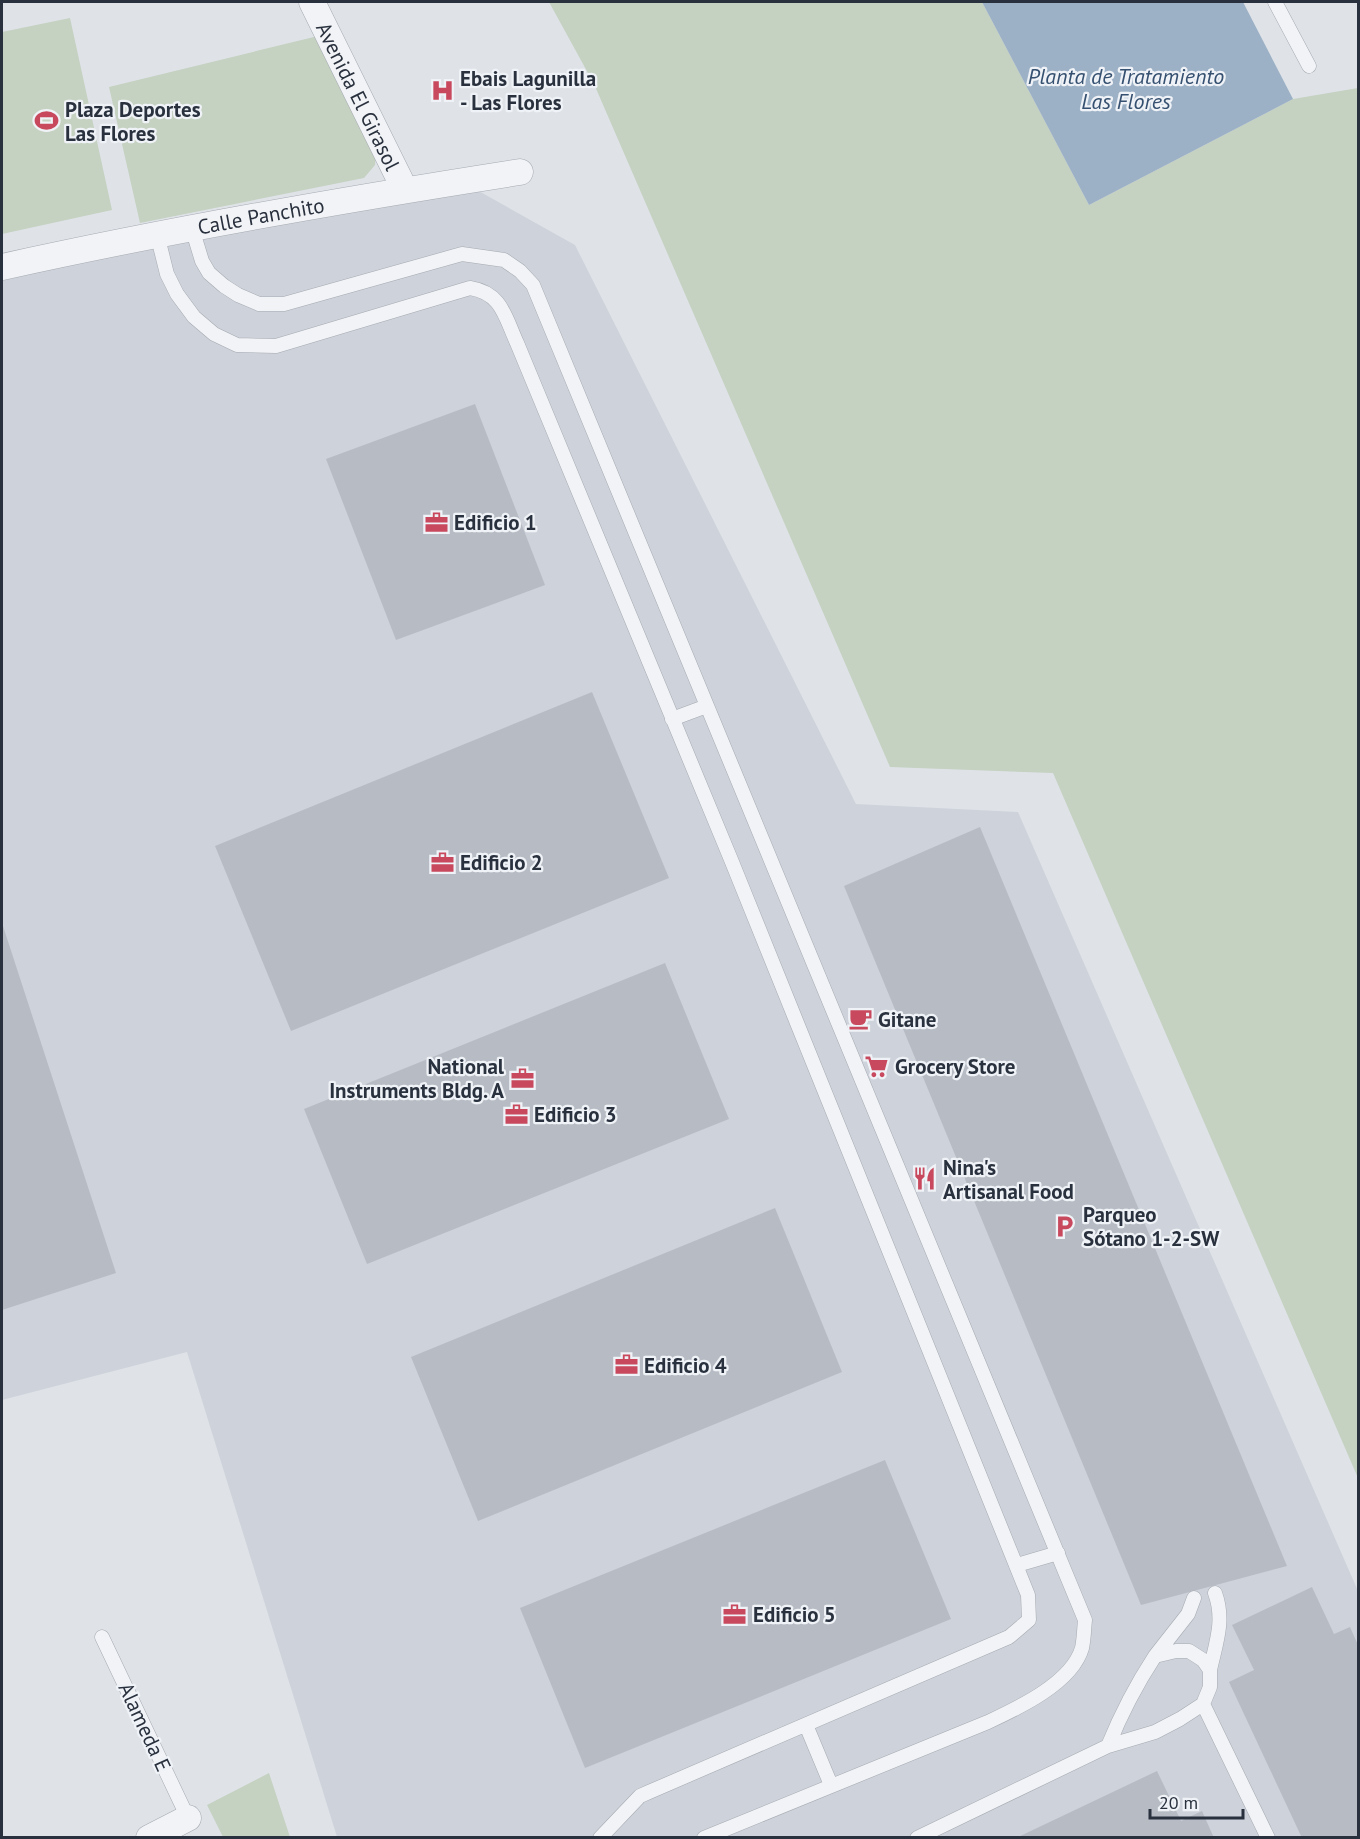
<svg xmlns="http://www.w3.org/2000/svg" width="1360" height="1839" font-family="'PT Sans',sans-serif">
	<rect width="100%" height="100%" fill="#dfe3e8"/>
	<path fill="#ced2da" d="M477 190 575 245 856 804 1018 812 1358 1591V1837H337L187 1352 2 1400V281L128 248Z"/>
	<path fill="#c5d1c1" d="M549 2H982L1089 205 1293 99 1358 88V1478L1053 773 890 767 594 84Z
		M70 18 112 210 2 234V32Z
		M318 36 376 155 375 165 364 178 140 223 109 87Z
		M269 1773 290 1837H223L207 1805Z"/>
	<path fill="#9cb1c6" d="M982 2H1243L1293 99 1089 205Z"/>
	<path fill="#b7bcc4" d="M475 404 545 585 396 640 326 459Z
		M592 692 669 878 291 1031 215 846Z
		M980 827 1287 1566 1141 1605 844 886Z
		M2 923 116 1273 2 1310Z
		M665 963 729 1119 367 1264 304 1109Z
		M775 1208 842 1372 478 1521 411 1357Z
		M885 1460 951 1619 585 1768 520 1608Z
		M1312 1587 1334 1634 1350 1627 1358 1645V1838H1302L1229 1682 1254 1670 1232 1625Z
		M1157 1771 1181 1821 1202 1811 1214 1838H1016Z"/>
	<g fill="none" stroke-linecap="round" stroke-linejoin="round">
		<defs>
			<path id="service" d="M1275 2 1309 66
				M192 228 202 261 209 273 224 286 238 295 259 304H284L462 254 504 260 520 271 533 285 1085 1620C1084 1629 1084 1639 1082 1648 1072 1683 1018 1708 988 1722L704 1838
				M157 234 167 274 177 294 194 317 214 334 237 345 276 346 470 288C502 293 505 317 517 343L732 862 1028 1595 1029 1620 1009 1637 649 1792 640 1796 600 1838
				M672 719 707 706
				M1017 1565 1058 1553
				M102 1637 188 1818
				M1155 1656 1188 1614 1194 1598
				M1210 1670C1216 1643 1225 1620 1215 1593
				M1203 1704 1268 1838
				M806 1725 831 1785
				M917 1838 1108 1746 1155 1732 1180 1719 1203 1704 1210 1687V1670L1203 1660 1189 1651H1176L1155 1656C1136 1685 1121 1714 1108 1746"/>
			<g id="minor">
				<path id="s1" d="M312 2 405 190"/>
				<path id="s2" d="M2 267C173 229 347 199 520 172"/>
				<path d="M149 1838 188 1818"/>
			</g>
		</defs>
		<use href="#service" stroke="#a5aab2" stroke-width="15"/>
		<use href="#minor" stroke="#a5aab2" stroke-width="27"/>
		<use href="#service" stroke="#f2f3f6" stroke-width="14"/>
		<use href="#minor" stroke="#f2f3f6" stroke-width="26"/>
	</g>
	<defs>
		<symbol id="hospital-bare" viewBox="-9 -9 18 18"><path d="M-5-5h3v3.5h4V-5h3V5h-3V1.5h-4V5h-3Z" fill="#c8495d" stroke="#eff2f6" stroke-width="2.5" paint-order="stroke"/></symbol>
		<symbol id="stadium-bare" viewBox="-9 -9 18 18"><path d="M0-5a6.5 5 0 1 0 0 10a6.5 5 0 1 0 0-10ZM-3.5-1.8h7v3.6h-7Z" fill="#c8495d" stroke="#eff2f6" stroke-width="2.5" paint-order="stroke"/></symbol>
		<symbol id="office-bare" viewBox="-9 -9 18 18"><path d="M-6-3h4V-5.5h4V-3h4V5H-6ZM-1-4.5V-3h2v-1.5ZM-6 0V1H6V0Z" fill="#c8495d" stroke="#eff2f6" stroke-width="2.5" paint-order="stroke"/></symbol>
		<symbol id="cafe-bare" viewBox="-9 -9 18 18"><path d="M-5.5-4.5H6V0H3Q3 3.5 0 3.5H-2.5Q-5.5 3.5-5.5 0ZM3-3.2v2h1.7v-2ZM-6 4.5H4V6H-6Z" fill="#c8495d" stroke="#eff2f6" stroke-width="2.5" paint-order="stroke"/></symbol>
		<symbol id="supermarket-bare" viewBox="-9 -9 18 18"><path d="M-6-5.5h2.5l.6 2H6L4.5 2H-2.5L-4.4-4H-6ZM-1.5 3.2a1.3 1.3 0 1 0 .1 0ZM3 3.2a1.3 1.3 0 1 0 .1 0Z" fill="#c8495d" stroke="#eff2f6" stroke-width="2.5" paint-order="stroke"/></symbol>
		<symbol id="restaurant-bare" viewBox="-9 -9 18 18"><path d="M-5-6h1v4h1v-4h1v4h1v-4h1v5L-1.5 .5V6h-2V.5L-5-1ZM5-6V6H3V1.5H1.5Q1.5-4 5-6Z" fill="#c8495d" stroke="#eff2f6" stroke-width="2.5" paint-order="stroke"/></symbol>
		<symbol id="parking-bare" viewBox="-9 -9 18 18"><path d="M-3.5-5.5H1a3.5 3.5 0 0 1 0 7H-1V5.5H-3.5ZM-1-3.4V-.6H.8a1.4 1.4 0 0 0 0-2.8Z" fill="#c8495d" stroke="#eff2f6" stroke-width="2.5" paint-order="stroke"/></symbol>
	</defs>
	<g fill-rule="evenodd">
		<use href="#hospital-bare" x="426" y="74" width="33" height="33"/>
		<use href="#stadium-bare" x="30" y="104" width="33" height="33"/>
		<use href="#office-bare" x="420" y="506" width="33" height="33"/>
		<use href="#office-bare" x="426" y="846" width="33" height="33"/>
		<use href="#cafe-bare" x="844" y="1002" width="33" height="33"/>
		<use href="#supermarket-bare" x="860" y="1050" width="33" height="33"/>
		<use href="#office-bare" x="506" y="1062" width="33" height="33"/>
		<use href="#office-bare" x="500" y="1098" width="33" height="33"/>
		<use href="#restaurant-bare" x="908" y="1162" width="33" height="33"/>
		<use href="#parking-bare" x="1048" y="1210" width="33" height="33"/>
		<use href="#office-bare" x="610" y="1348" width="33" height="33"/>
		<use href="#office-bare" x="718" y="1598" width="33" height="33"/>
	</g>
	<g text-anchor="middle" dominant-baseline="central" stroke-width="4.5" stroke-linejoin="round" paint-order="stroke">
		<g font-size="21" font-weight="bold" fill="#29313e" stroke="#eff2f6" text-anchor="start">
			<text x="460" y="78">Ebais Lagunilla<tspan x="460" dy="24">- Las Flores</tspan></text>
			<text x="65" y="109">Plaza Deportes<tspan x="65" dy="24">Las Flores</tspan></text>
			<text x="454" y="522">Edificio 1</text>
			<text x="460" y="862">Edificio 2</text>
			<text x="878" y="1019">Gitane</text>
			<text x="504" y="1066" text-anchor="end">National<tspan x="504" dy="24">Instruments Bldg. A</tspan></text>
			<text x="895" y="1066">Grocery Store</text>
			<text x="534" y="1114">Edificio 3</text>
			<text x="943" y="1167">Nina's<tspan x="943" dy="24">Artisanal Food</tspan></text>
			<text x="1083" y="1214">Parqueo<tspan x="1083" dy="24">Sótano 1-2-SW</tspan></text>
			<text x="644" y="1365">Edificio 4</text>
			<text x="753" y="1614">Edificio 5</text>
		</g>
		<g font-size="21" fill="#29313e" stroke="#eff2f6">
			<text stroke="none"><textPath href="#s1" startOffset="105">Avenida El Girasol</textPath></text>
			<text stroke="none"><textPath href="#s2" startOffset="264">Calle Panchito</textPath></text>
			<text transform="translate(145 1727) rotate(65)">Alameda E</text>
		</g>
		<g font-size="22" font-style="italic" fill="#355070" stroke="#eff2f6">
			<text x="1126" y="76">Planta de Tratamiento<tspan x="1126" dy="25">Las Flores</tspan></text>
		</g>
	</g>
	<rect width="1360" height="1839" fill="none" stroke="#29313e" stroke-width="6"/>
	<path d="M1150 1809v9h93v-9" fill="none" stroke="#29313e" stroke-width="3"/>
	<text x="1159" y="1809" font-size="18" fill="#29313e" stroke="#eff2f6" stroke-width="4.5" paint-order="stroke">20 m</text>
</svg>
